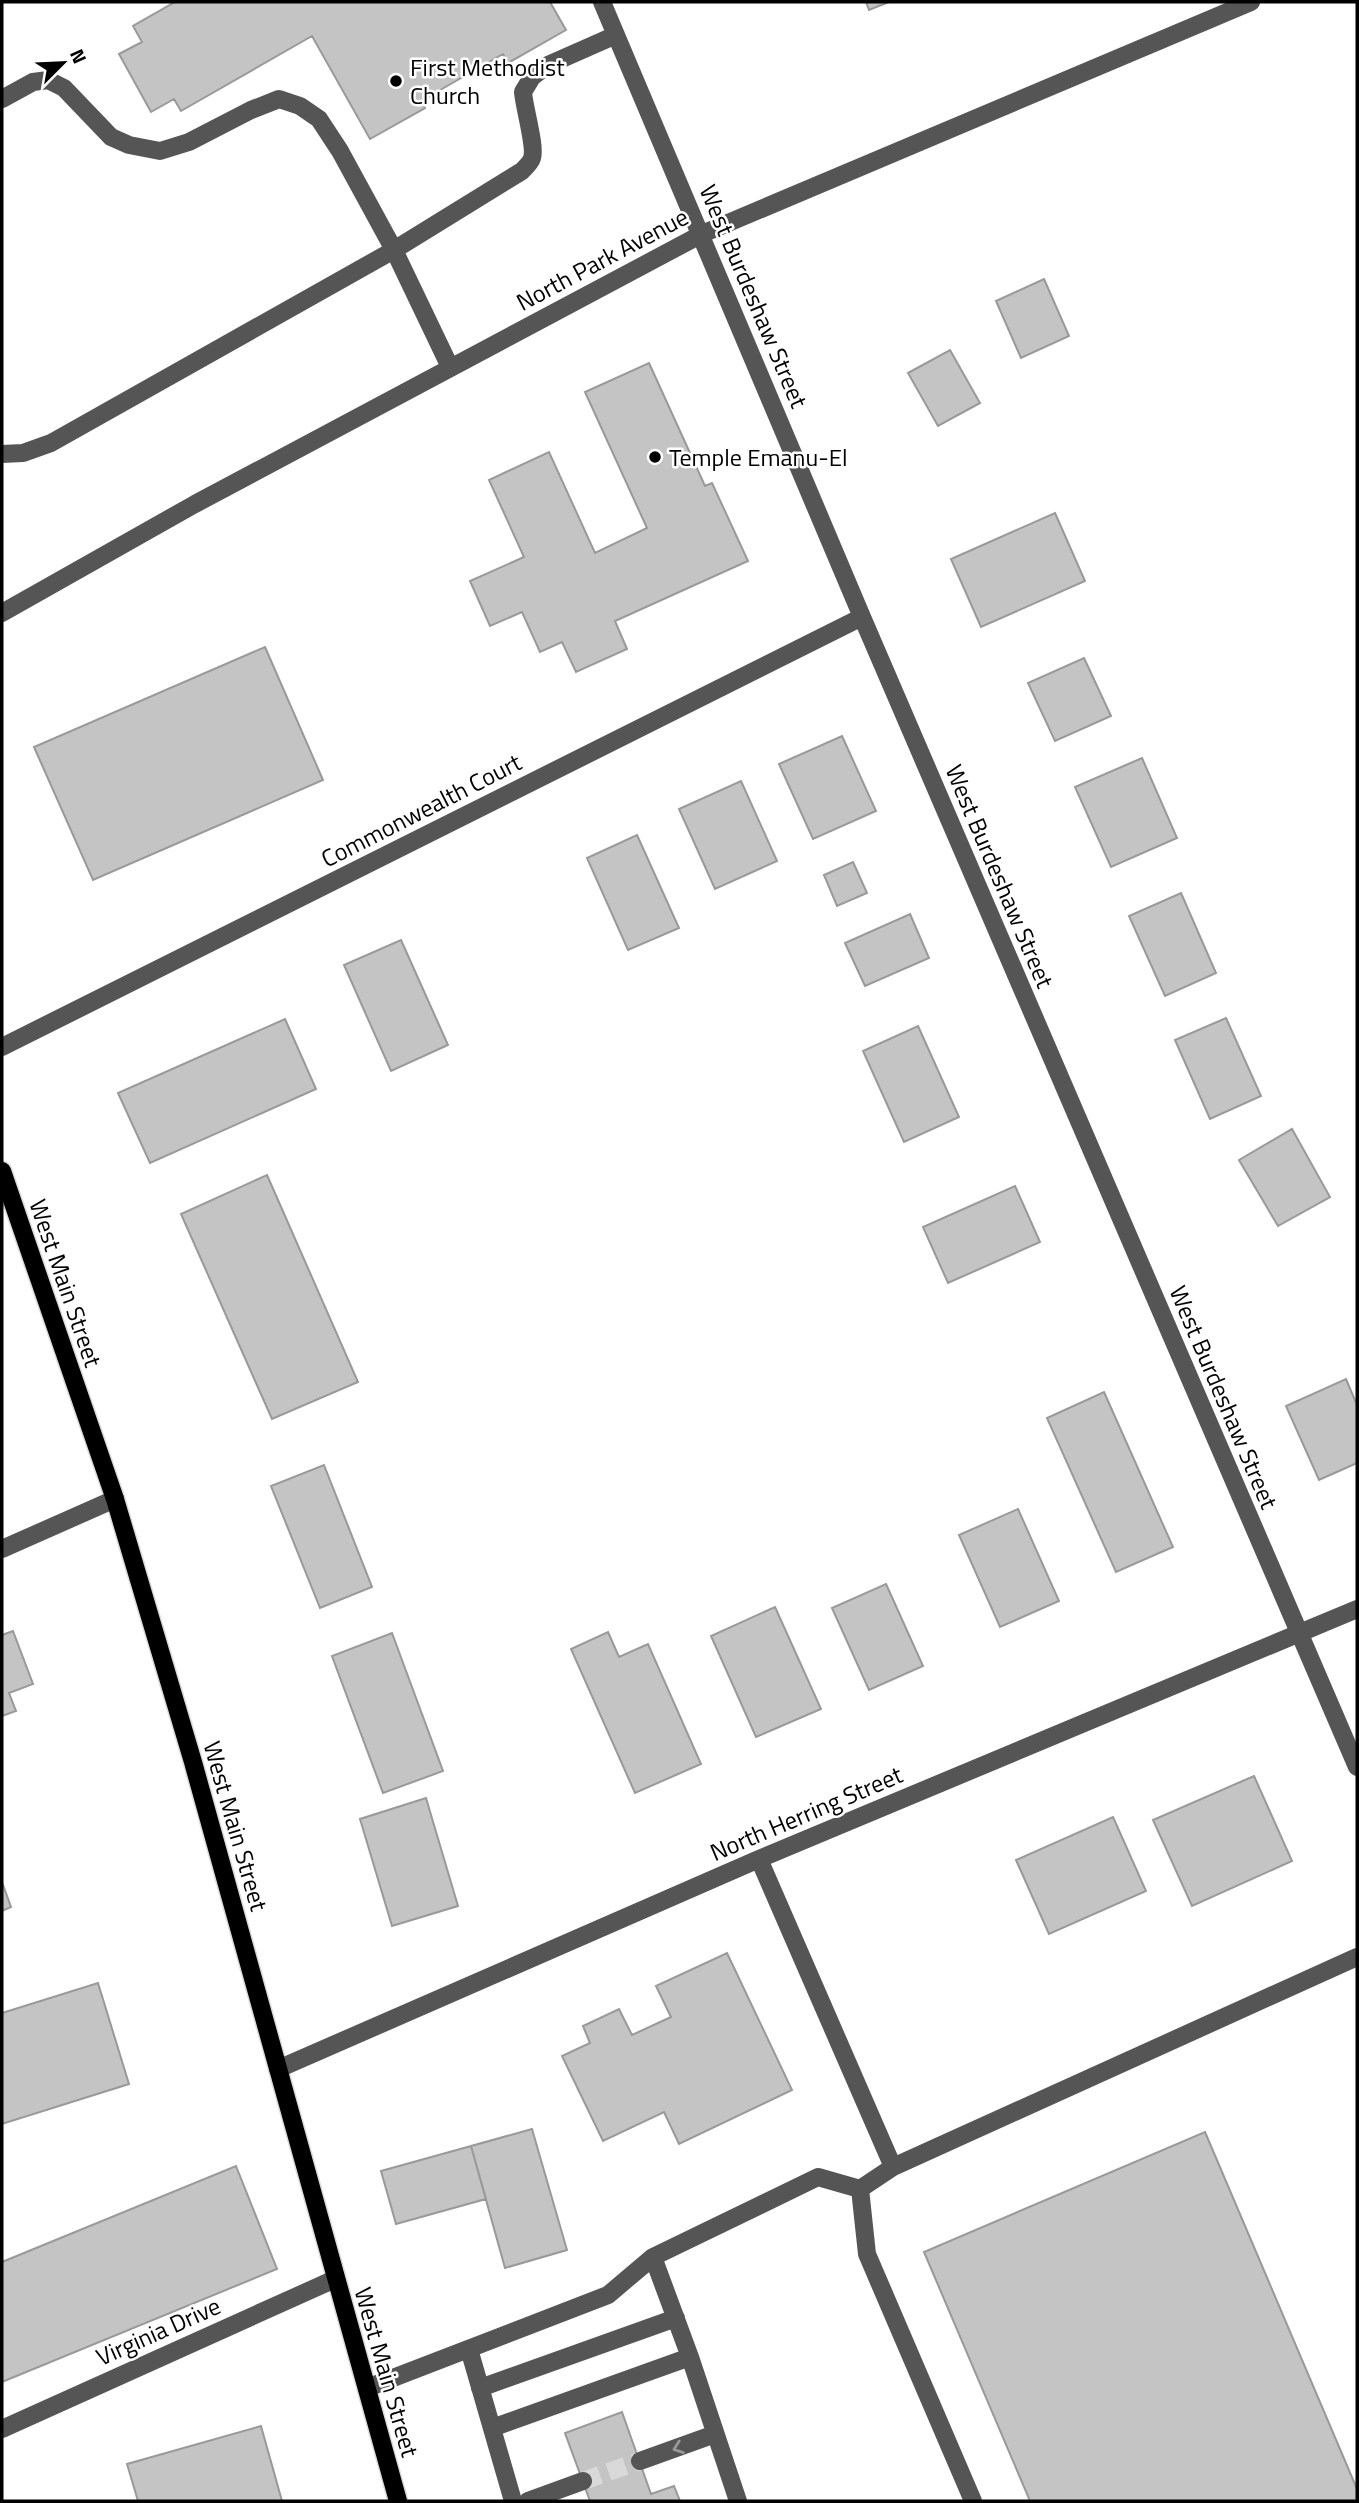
<svg xmlns="http://www.w3.org/2000/svg" width="1359" height="2503" font-family="'Titillium Web',sans-serif">
	<rect width="100%" height="100%" fill="#fff"/>
	<path fill="#c4c4c4" stroke="#999" stroke-width="2" d="M175 2H550L566 30 508 63 503 54 421 101 425 108 370 139 312 36 181 111 174 99 151 112 119 54 142 42 133 26Z
		M866 2H889L869 10Z
		M1044 279 1069 336 1021 358 996 301Z
		M950 350 980 403 938 426 908 373Z
		M649 363 705 486 712 483 748 561 615 621 627 649 576 672 562 642 540 652 522 612 490 626 470 581 524 557 489 480 549 452 595 553 647 528 585 392Z
		M1055 513 1085 581 981 627 951 559Z
		M265 647 323 780 93 880 34 747Z
		M1084 658 1111 716 1055 741 1028 683Z
		M842 736 876 811 813 839 779 764Z
		M1142 758 1177 838 1111 867 1075 787Z
		M741 781 777 861 715 889 679 809Z
		M637 835 679 928 628 950 587 858Z
		M853 862 867 893 837 906 824 875Z
		M1181 893 1216 973 1165 996 1129 916Z
		M910 914 929 958 865 986 845 943Z
		M401 940 448 1045 391 1071 344 965Z
		M1226 1018 1261 1096 1210 1119 1175 1040Z
		M285 1019 316 1089 150 1163 118 1093Z
		M918 1026 959 1117 904 1142 863 1051Z
		M1292 1129 1330 1197 1278 1226 1239 1160Z
		M267 1175 358 1382 272 1419 181 1214Z
		M1015 1186 1040 1242 948 1283 923 1227Z
		M1346 1379 1357 1405V1463L1319 1480 1286 1406Z
		M1104 1392 1173 1547 1116 1572 1047 1418Z
		M324 1465 372 1587 320 1608 271 1486Z
		M1018 1509 1059 1601 1000 1627 959 1535Z
		M886 1584 923 1666 869 1690 832 1608Z
		M775 1607 821 1709 756 1737 711 1636Z
		M13 1631 33 1684 9 1693 16 1711 2 1716V1635Z
		M608 1632 619 1657 648 1644 701 1764 635 1793 571 1649Z
		M392 1633 443 1771 383 1793 332 1656Z
		M1254 1776 1292 1861 1192 1906 1153 1820Z
		M426 1798 458 1906 392 1926 360 1819Z
		M1113 1817 1146 1891 1049 1934 1016 1860Z
		M2 1882 11 1907 2 1911Z
		M727 1953 792 2090 679 2144 664 2112 603 2141 562 2056 590 2043 583 2026 619 2009 632 2035 671 2017 656 1986Z
		M98 1983 129 2084 2 2124V2013Z
		M532 2129 567 2250 505 2268 471 2146Z
		M1205 2132 1357 2489V2501H1030L924 2252Z
		M471 2146 486 2199 396 2224 381 2171Z
		M236 2166 277 2269 2 2382V2262Z
		M622 2412 651 2494 674 2486 680 2501H590L565 2433Z
		M261 2426 282 2501H138L127 2464Z"/>
	<g fill="none" stroke-linecap="round" stroke-linejoin="round">
		<path stroke="#d9d9d9" stroke-width="18" stroke-dasharray="18 9" stroke-linecap="butt" d="M583 2481 640 2461"/>
		<defs>
			<path id="major" d="M2 1171 115 1499 193 1762 398 2501"/>
		</defs>
		<use href="#major" stroke="#dbdbdb" stroke-width="21"/>
		<path stroke="#555" stroke-width="18" d="M602 2 862 617 1357 1767
			M2 99 33 82 48 80 64 88 111 137 129 145 160 151 189 142 251 110 279 99 300 106 319 119 340 151 394 250 450 367
			M2 454 23 453 51 443 394 250 522 171C525 168 531 162 532 158 536 147 524 107 523 92L532 77 548 65 616 35
			M2 613 195 504 702 234 1251 2
			M2 1047 862 617
			M2 1549 115 1499
			M759 1859 893 2167
			M278 2069 759 1859 1357 1609
			M653 2257 690 2357 738 2501
			M469 2349 513 2501
			M367 2388 608 2295 653 2257 818 2177 860 2189
			M480 2388 676 2318
			M492 2428 690 2357
			M2 2429 335 2279
			M640 2461 715 2434
			M528 2501 583 2481
			M973 2501 867 2254 860 2189 893 2167 1357 1957"/>
		<use href="#major" stroke="#000" stroke-width="18"/>
	</g>
	<defs><path id="oneway-chevron" d="M-2-3.5L2.5 0L-2 3.5" fill="none" stroke-width="1.6" stroke-linecap="round" stroke-linejoin="round" transform="scale(1.75)"/></defs>
	<use stroke="#999" href="#oneway-chevron" transform="translate(678 2448) rotate(160)"/>
	<g fill="#000" stroke="#fff" stroke-width="2.5">
		<circle cx="396" cy="81" r="7"/>
		<circle cx="655" cy="457" r="7"/>
	</g>
	<g text-anchor="middle" dominant-baseline="central" stroke-width="5" stroke-linejoin="round" paint-order="stroke">
		<g font-size="24" fill="#000" stroke="#fff" text-anchor="start">
			<text x="410" y="67">First Methodist<tspan x="410" dy="28">Church</tspan></text>
			<text x="669" y="457">Temple Emanu-El</text>
		</g>
		<g font-size="24" fill="#000" stroke="#fff">
			<text transform="translate(602 259) rotate(-28)">North Park Avenue</text>
			<text transform="translate(754 296) rotate(67)">West Burdeshaw Street</text>
			<text transform="translate(421 810) rotate(-27)">Commonwealth Court</text>
			<text transform="translate(1000 876) rotate(67)">West Burdeshaw Street</text>
			<text transform="translate(66 1283) rotate(71)">West Main Street</text>
			<text transform="translate(1224 1397) rotate(67)">West Burdeshaw Street</text>
			<text transform="translate(806 1813) rotate(-23)">North Herring Street</text>
			<text transform="translate(236 1826) rotate(74)">West Main Street</text>
			<text transform="translate(158 2331) rotate(-24)">Virginia Drive</text>
			<text transform="translate(387 2372) rotate(74)">West Main Street</text>
		</g>
	</g>
	<rect width="1359" height="2503" fill="none" stroke="#000000" stroke-width="7"/>
	<g transform="translate(63 63) rotate(66)" stroke="#ffffff" stroke-width="5" paint-order="stroke">
	<path d="M0-5L12 26L0 18L-12 26Z" fill="#000000"/>
	<text y="-10" font-size="19" font-weight="bold" text-anchor="middle" fill="#000000">N</text>
	</g>
</svg>
